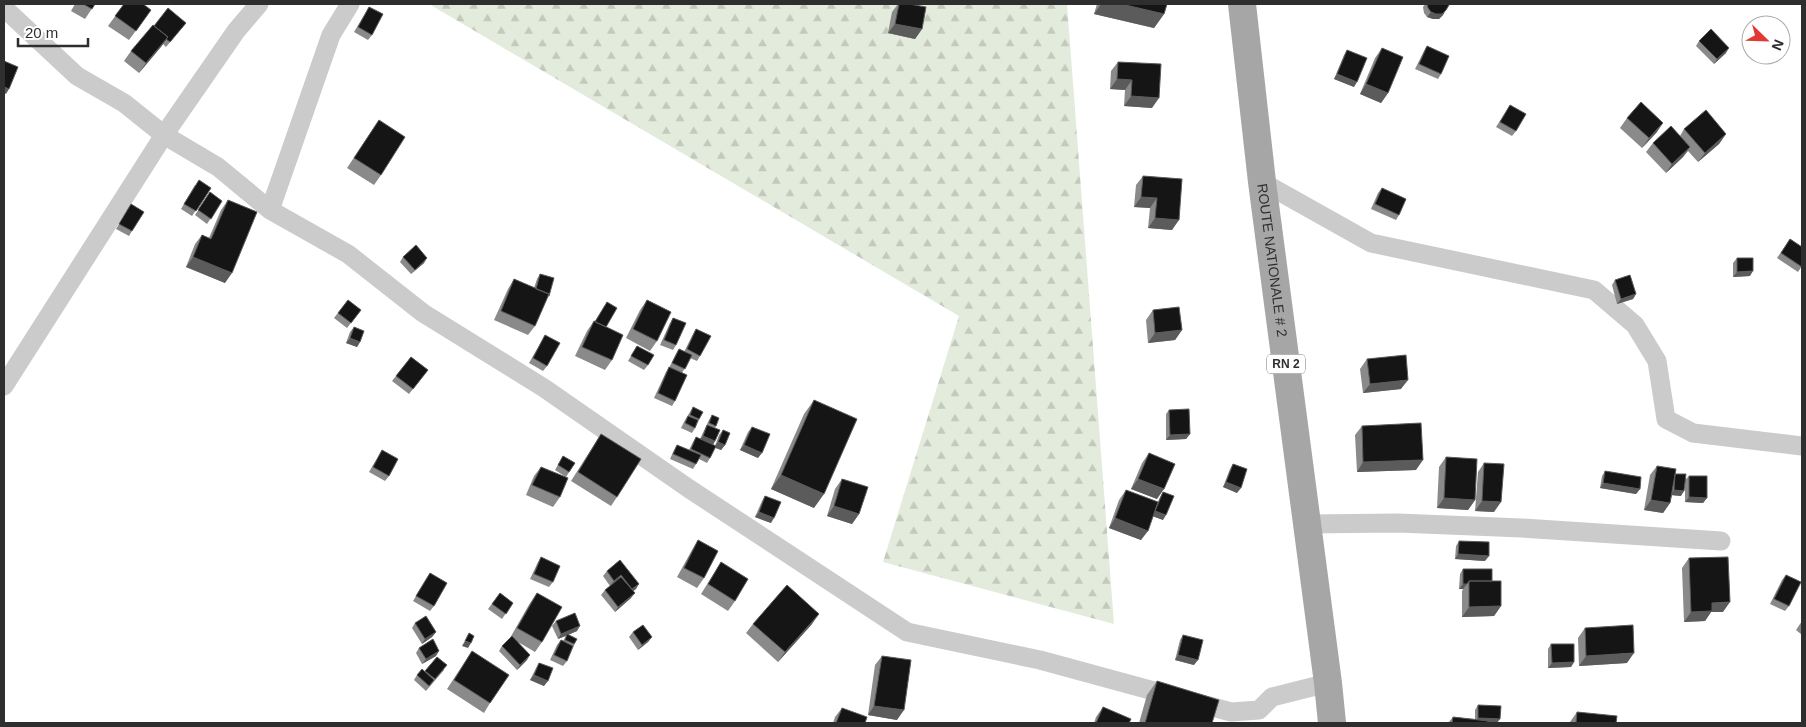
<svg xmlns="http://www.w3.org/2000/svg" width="1806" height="727" font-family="Arial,sans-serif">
	<defs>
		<pattern id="forest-firs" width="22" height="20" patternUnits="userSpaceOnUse" patternTransform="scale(1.25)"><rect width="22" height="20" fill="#e3ebdc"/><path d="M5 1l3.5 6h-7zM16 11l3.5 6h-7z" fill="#c3cabd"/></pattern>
	</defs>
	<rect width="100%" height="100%" fill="#fff"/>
	<path fill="url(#forest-firs)" d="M429 4H1067L1114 624 883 562 959 316Z"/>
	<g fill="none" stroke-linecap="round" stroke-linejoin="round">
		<path stroke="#cbcbcb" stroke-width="19" d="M4 8 77 76 124 103 164 135 218 167 270 210 348 254 423 313 544 388 688 488 907 632 1040 660 1231 712 1259 710 1272 697 1328 683
			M1262 182 1371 243 1594 290 1635 325 1657 361 1666 419 1693 433 1802 446
			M270 210 331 35 350 4
			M4 386 164 135 236 31 259 4
			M1307 524 1398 523 1522 528 1721 541"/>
		<path stroke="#a6a6a6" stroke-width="28" id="s1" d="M1242 4 1262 182 1328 683 1332 723"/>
	</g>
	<path fill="#8a8a8a" d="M75 4H95L85 19 71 11Z
		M124 4 151 10 129 40 108 26Z
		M898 4H909L922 29 915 39 888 33 892 12Z
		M1097 4H1167L1164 14 1154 28 1094 14Z
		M1425 4H1448L1443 15 1439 19H1433L1427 17 1424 13 1423 7Z
		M369 7 372 35 368 40 354 32Z
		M186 23 166 47 163 44 139 73 124 61 131 51 154 26Z
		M1699 41 1726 53 1714 64 1696 46Z
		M1427 46 1441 74 1438 79 1415 69 1424 51Z
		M1382 48 1388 93 1381 103 1360 94 1375 58Z
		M1347 50 1354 87 1334 79 1344 55Z
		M1118 62 1152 108 1124 106 1125 90 1110 89 1111 71Z
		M1510 105 1516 131 1512 136 1496 127Z
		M1627 118 1657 132 1642 148 1620 128Z
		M379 120 381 175 374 185 347 168Z
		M1684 129 1726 134 1719 144 1698 162 1688 151 1683 157 1666 173 1646 152 1653 143 1680 136Z
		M1143 176 1182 179 1172 230 1148 228 1150 208 1134 207 1136 185Z
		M195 185 211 188 192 216 181 209Z
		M1382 188 1399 215 1396 220 1371 209 1378 193Z
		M210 192 222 201 207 224 195 215Z
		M228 200 225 283 186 267 195 244 202 235 209 238 221 210Z
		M128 209 132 231 129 236 116 229Z
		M1790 239 1802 266 1798 272 1777 258Z
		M403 257 424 263 411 274 400 262Z
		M1737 258 1750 276 1733 277V263Z
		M540 274 547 299 535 326 528 335 494 320 508 289 514 279 534 288 537 279Z
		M1615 280 1636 294 1633 299 1617 304 1612 285Z
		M348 300 361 310 347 328 334 318Z
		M647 300 657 341 650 351 626 338 640 310Z
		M607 302 606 327 612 360 605 370 575 356 587 331 594 321H595Z
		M1153 310 1182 330 1175 340 1148 343 1146 320Z
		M673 318 676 345 673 350 660 345 670 323Z
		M354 327 360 342 357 347 346 343 350 332Z
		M696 329 700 356 697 361 690 358 682 373 675 401 672 406 654 398 666 372 669 368 676 354 679 349 684 352 693 334Z
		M545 335 547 366 543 371 529 363Z
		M637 346 648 365 644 370 628 361Z
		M411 357 428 370 409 394 392 381Z
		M1367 359 1401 389 1363 393 1360 369Z
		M814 400V508L771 489 804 414Z
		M693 407 703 412 695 428 692 433 681 428 685 420Z
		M1169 410 1190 434 1186 439 1166 440V414Z
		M712 415 716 426 715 428V441L713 445 715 446 719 435 723 430 725 445 721 450 715 448 710 458 707 463 699 459 693 469 670 459 674 450 677 445 689 450 693 442 696 437 700 439 709 420Z
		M1362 426 1416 470 1357 472 1355 435Z
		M752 427 758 458 740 450 748 432Z
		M601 434 617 497 611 506 571 481Z
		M382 450 389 476 385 481 369 472Z
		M1149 453 1157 499 1131 489 1142 463Z
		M563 456 575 463 566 477 555 470Z
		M1446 457 1475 500 1468 510 1437 508 1439 467Z
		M1484 463 1494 512 1475 511 1478 472Z
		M1233 464 1237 493 1223 487 1230 469Z
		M1657 466 1675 474 1681 496 1672 495 1670 503 1663 513 1644 510 1650 475Z
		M541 467 560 497 553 507 526 495 534 476Z
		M1605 471 1640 489 1636 494 1600 488 1602 476Z
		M1689 476 1707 498 1703 503 1685 502V480Z
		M842 479 859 514 852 524 827 516 835 489Z
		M1126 490 1158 502 1160 497 1163 492V520L1153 516 1141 540 1109 528 1119 500Z
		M765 496 771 523 755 517 762 501Z
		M698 540 704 578 697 588 677 577 692 550Z
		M1459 541 1485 561 1455 559 1456 546Z
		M541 557 553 582 549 587 530 579 538 562Z
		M1689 558 1723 612H1711L1705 621 1684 622 1682 568Z
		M620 560 636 589 633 591 631 598 615 612 601 595 605 590 610 586 603 576 607 571Z
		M721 562 735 601 728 611 701 594Z
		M1463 569 1492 581 1501 606 1494 616 1462 617V591L1463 589H1459L1460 574Z
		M430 573 434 606 430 611 413 601Z
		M1786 575 1789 606 1785 611 1770 604 1782 580Z
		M500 593 513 603 502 619 488 609Z
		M537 593 542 642 535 652 518 642 527 660 517 670 499 651 502 646 510 638 530 603Z
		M556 621 577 631 568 635 577 639 567 661 563 666 550 660 557 645 561 640 563 641 566 636 558 639 552 626Z
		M1802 621V635L1796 630Z
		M415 623 436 632 432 637 422 644 412 628Z
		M753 624H812L778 662 746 633Z
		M1585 628 1627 663 1579 666 1578 638Z
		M633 632 652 637 648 642 638 650 629 637Z
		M1183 635 1194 665 1175 660 1180 640Z
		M1551 644 1574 662 1571 667 1548 668V649Z
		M419 648 436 656 422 664 416 653Z
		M472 651 490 703 484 713 447 689Z
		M882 656 897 720 868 715 875 665Z
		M437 657 444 670 426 691 414 680 417 675 425 671Z
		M539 663 544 686 530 680 536 668Z
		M1157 681 1212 723H1139L1147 695Z
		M1478 705 1497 723H1448L1453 717 1475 719V710Z
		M1103 707 1129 723H1094L1096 717Z
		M842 708 865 723H833L835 717Z
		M1577 712 1616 723H1570V722Z"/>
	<path fill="#5b5b5b" d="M1101 4H1121L1164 14 1154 28 1094 14Z
		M1446 10 1443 15 1439 19H1433L1427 17 1431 12Z
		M895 24 922 29 915 39 888 33Z
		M168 37 161 47 139 73 146 63Z
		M1729 48 1726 53 1714 64 1717 59Z
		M1337 74 1357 82 1354 87 1334 79Z
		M1117 79 1132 80 1125 90 1110 89Z
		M1366 84 1388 93 1381 103 1360 94Z
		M4 87 9 89 6 94 4 93Z
		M1131 96 1159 98 1152 108 1124 106Z
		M1663 123 1657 132 1642 148 1649 138Z
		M1726 134 1719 144 1698 162 1705 153Z
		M1690 147 1683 157 1666 173 1672 164Z
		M1141 197 1157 198 1150 208 1134 207Z
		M1155 218 1179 220 1172 230 1148 228Z
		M193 257 232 273 225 283 186 267Z
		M427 258 424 263 411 274Z
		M1753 271 1750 276 1733 277 1737 272Z
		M1636 294 1633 299 1617 304 1621 299Z
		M1182 330 1175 340 1148 343 1155 333Z
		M350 338 360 342 357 347 346 343Z
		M1408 380 1401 389 1363 393 1370 384Z
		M1190 434 1186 439 1166 440 1170 435Z
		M703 436 715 441 712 446 699 441Z
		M718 442 725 445 721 450 714 447Z
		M744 445 762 453 758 458 740 450Z
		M1423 460 1416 470 1357 472 1363 462Z
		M781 475 824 494 814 508 771 489Z
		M1138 479 1164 489 1157 499 1131 489Z
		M1226 482 1241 488 1237 493 1223 487Z
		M1603 483 1640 489 1636 494 1600 488Z
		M1674 490 1684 491 1681 496 1670 495Z
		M1689 497 1707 498 1703 503 1685 502Z
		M1444 498 1475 500 1468 510 1437 508Z
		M1651 500 1670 503 1663 513 1644 510Z
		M1482 501 1501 502 1494 512 1475 511Z
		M834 506 859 514 852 524 827 516Z
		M1155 511 1166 515 1163 520 1152 516Z
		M759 512 774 518 771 523 755 517Z
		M1115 518 1148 531 1141 540 1109 528Z
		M1458 554 1489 556 1485 561 1455 559Z
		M621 575 618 580 610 586 614 581Z
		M639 584 636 589 629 594 632 589Z
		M1463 584H1467L1463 589H1459Z
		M635 593 631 598 615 612 618 607Z
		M1730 602 1723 612H1711L1705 621 1684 622 1691 612 1712 603Z
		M1501 606 1494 616 1462 617 1469 607Z
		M819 614 812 624 778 662 785 652Z
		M580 626 577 631 558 639 561 634Z
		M436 632 432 637 422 644 425 639Z
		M652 637 648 642 638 650 642 645Z
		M465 641 471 643 468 648 462 646Z
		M439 651 436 656 422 664 426 659Z
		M1634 653 1627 663 1579 666 1586 656Z
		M530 655 527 660 517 670 520 665Z
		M1178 655 1198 660 1194 665 1175 660Z
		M1574 662 1571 667 1548 668 1552 663Z
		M534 675 548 681 544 686 530 680Z
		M874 706 904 710 897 720 868 715Z
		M1478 718 1500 719 1497 723H1474Z"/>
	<path fill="#151515" stroke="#5b5b5b" d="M83 4H95L92 9Z
		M124 4H143L151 10 136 31 115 16Z
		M899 4H909L926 7 922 29 895 24Z
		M1121 4H1167L1164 14Z
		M1427 4H1448L1449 5 1446 10 1442 14H1436L1431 12 1428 8Z
		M369 7 383 14 372 35 358 27Z
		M168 8 186 23 170 42 166 39 168 37 154 26Z
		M153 25 168 37 146 63 131 51Z
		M1711 29 1729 48 1717 59 1699 41Z
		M1427 46 1449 56 1441 74 1419 64Z
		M1382 48 1403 57 1388 93 1366 84Z
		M1347 50 1367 58 1357 82 1337 74Z
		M4 61 18 67 9 89 4 87Z
		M1118 62 1161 64 1159 98 1131 96 1132 80 1117 79Z
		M1641 102 1663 123 1649 138 1627 118Z
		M1510 105 1526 114 1516 131 1500 122Z
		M1706 110 1726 134 1705 153 1684 129Z
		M379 120 405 137 381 175 354 158Z
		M1671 126 1690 147 1672 164 1653 143Z
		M1143 176 1182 179 1179 220 1155 218 1157 198 1141 197Z
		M199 180 211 188 196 211 184 204Z
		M1382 188 1406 199 1399 215 1375 204Z
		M210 192 222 201 211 219 198 210Z
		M228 200 257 212 232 273 193 257 202 235 211 239Z
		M131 204 144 212 132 231 119 224Z
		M1790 239 1802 247V267L1781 253Z
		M416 245 427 258 415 270 403 257Z
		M1737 258H1753V271L1737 272Z
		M540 274 554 278 549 296H548L549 294 536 289Z
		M1630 275 1636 294 1621 299 1615 280Z
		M514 279 549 294 535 326 501 311Z
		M348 300 361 310 351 323 338 313Z
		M647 300 671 312 657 341 633 329Z
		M607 302 617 308 606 327 595 322Z
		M1179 307 1182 330 1155 333 1153 310Z
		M673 318 686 323 676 345 664 340Z
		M594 321 623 335 612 360 582 347Z
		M354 327 364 331 360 342 350 338Z
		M696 329 711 336 700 356 687 349Z
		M545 335 560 343 547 366 533 358Z
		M637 346 654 355 648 365 631 356Z
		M679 349 692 355 685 369 672 363Z
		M1406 355 1408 380 1370 384 1367 359Z
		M411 357 428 370 413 389 396 376Z
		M669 367 687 375 675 401 658 393Z
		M814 400 857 419 824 494 781 475Z
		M693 407 703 412 699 419 690 415Z
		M1189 409 1190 434 1170 435 1169 410Z
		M712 415 719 418 716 426 709 423Z
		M688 416 698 420 695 428 685 423Z
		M1421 423 1423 460 1363 462 1362 426Z
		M707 425 720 430 715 441 703 436Z
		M752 427 770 434 762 453 744 445Z
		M723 430 730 433 725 445 718 442Z
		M601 434 641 459 617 497 578 472Z
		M696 437 716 446 710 458 691 449Z
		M677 445 701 455 696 464 673 454Z
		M382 450 398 459 389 476 373 467Z
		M1149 453 1175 464 1164 489 1138 479Z
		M563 456 575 463 569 472 558 465Z
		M1446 457 1477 459 1475 500 1444 498Z
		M1484 463 1504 464 1501 502 1482 501Z
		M1233 464 1247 469 1241 488 1226 482Z
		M1657 466 1676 469 1670 503 1651 500Z
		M541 467 568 478 560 497 532 485Z
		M1605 471 1641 477 1640 489 1603 483Z
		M1675 474H1686L1684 491 1674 490Z
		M1689 476H1707V498L1689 497Z
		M842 479 868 487 859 514 834 506Z
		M1126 490 1158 502 1148 531 1115 518Z
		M1163 492 1174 496 1166 515 1155 511Z
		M765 496 781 502 774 518 759 512Z
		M698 540 718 551 704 578 684 568Z
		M1459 541 1489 542V556L1458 554Z
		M541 557 560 566 553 582 534 574Z
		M1728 557 1730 602 1712 603V611L1691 612 1689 558Z
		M620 560 639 584 632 589 621 575 614 581 607 571Z
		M721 562 748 579 735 601 708 584Z
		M1463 569H1492V581H1469L1467 584H1463Z
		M430 573 447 583 434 606 416 596Z
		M1786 575 1801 582 1789 606 1774 599Z
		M621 577 635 593 618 607 605 590Z
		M1469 581H1501V606L1469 607Z
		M787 585 819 614 785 652 753 624Z
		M500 593 513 603 506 614 492 604Z
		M537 593 562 607 542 642 517 628Z
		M575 613 580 626 561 634 556 621Z
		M426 616 436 632 425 639 415 623Z
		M643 625 652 637 642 645 633 632Z
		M1633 625 1634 653 1586 656 1585 628Z
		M469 633 474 636 471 643 465 641Z
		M567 634 577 639 574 644 565 640Z
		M1183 635 1203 640 1198 660 1178 655Z
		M512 636 530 655 520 665 502 646Z
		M433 639 439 651 426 659 419 648Z
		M561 640 573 646 567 661 554 655Z
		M1551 644H1574V662L1552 663Z
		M472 651 509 675 490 703 454 680Z
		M882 656 911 660 904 710 874 706Z
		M437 657 447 665 435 679 425 671Z
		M539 663 553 668 548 681 534 675Z
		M422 669 434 680 429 686 417 675Z
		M1157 681 1219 700 1212 723H1145Z
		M1478 705 1501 706 1500 719 1478 718Z
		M1103 707 1131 719 1129 723H1096Z
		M842 708 867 717 865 723H836Z
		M1577 712 1617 716 1616 723H1576Z
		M1453 717 1488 721 1487 723H1452Z"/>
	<g text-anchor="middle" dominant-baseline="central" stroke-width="5" stroke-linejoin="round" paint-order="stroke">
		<rect fill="#fff" stroke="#6d6d6d" stroke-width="1" x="1267" y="354.5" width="38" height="19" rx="4"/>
		<g font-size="12" font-weight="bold" fill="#2e2e2e">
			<text x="1286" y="364">RN 2</text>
		</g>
		<g font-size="14" fill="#2e2e2e" stroke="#fff">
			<text stroke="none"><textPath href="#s1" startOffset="258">ROUTE NATIONALE # 2</textPath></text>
		</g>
	</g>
	<rect width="1806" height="727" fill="none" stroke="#2e2e2e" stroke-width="10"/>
	<g transform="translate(1766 40) rotate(113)"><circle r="24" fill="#ffffff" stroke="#ababab"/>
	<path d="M0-4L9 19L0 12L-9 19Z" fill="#e13a34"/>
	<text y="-8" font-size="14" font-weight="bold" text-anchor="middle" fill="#2e2e2e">N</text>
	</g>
	<path d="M18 38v8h70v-8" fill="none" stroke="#2e2e2e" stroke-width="2.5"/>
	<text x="25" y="38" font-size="15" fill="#2e2e2e" stroke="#ffffff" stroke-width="4" paint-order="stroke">20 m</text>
</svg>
